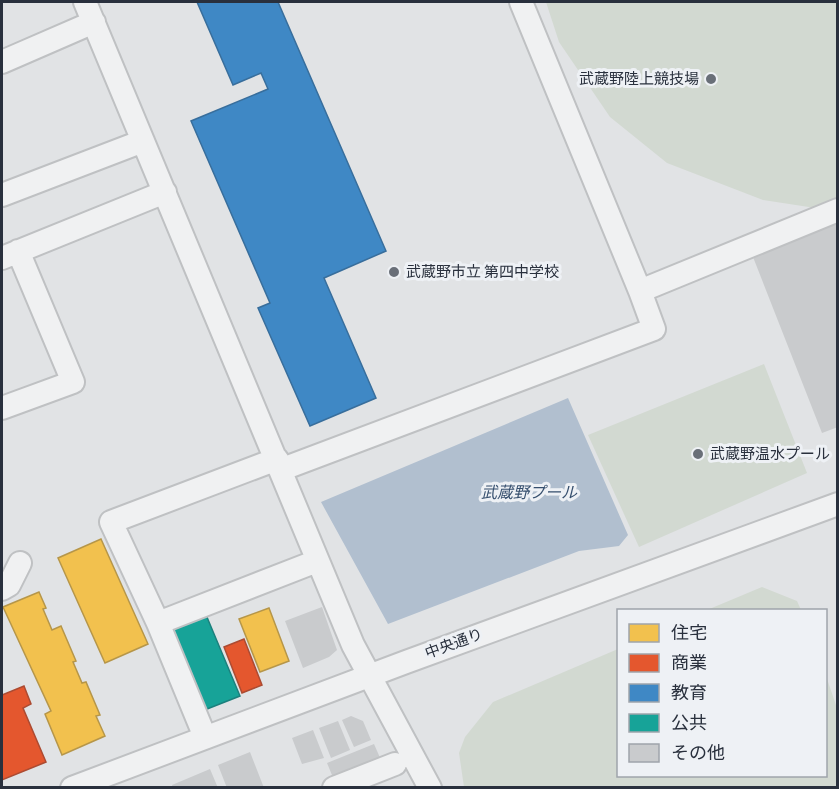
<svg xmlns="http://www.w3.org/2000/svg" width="839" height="789" font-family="'Source Sans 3','Noto Sans JP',sans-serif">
	<rect width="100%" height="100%" fill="#e1e3e5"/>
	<path fill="#d2d9d1" d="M546 2H837V202L822 209 763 200 667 163 610 117 559 42Z
		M764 364 807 473 639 547 588 435Z
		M762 587 797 601 801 610H707Z
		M618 649V776H826V676L837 708V787H464L459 753 465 737 493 702Z"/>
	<path fill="#b1bfcf" d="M568 398 628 535 619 546 579 551 388 624 321 502Z"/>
	<path fill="#f2c14e" stroke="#b69649" stroke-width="1.5" d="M101 539 148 644 105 663 58 558Z
		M39 592 46 608 43 609 52 630 61 626 76 661 73 662 82 683 86 682 100 715 96 716 105 736 62 755 45 714 51 711 3 607Z
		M269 608 289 661 260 672 239 619Z"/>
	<path fill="#e4572e" stroke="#ac4b32" stroke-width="1.5" d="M244 639 262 685 242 693 224 647Z
		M24 686 31 704 23 708 46 762 2 780V695Z"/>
	<path fill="#3f88c5" stroke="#386e9c" stroke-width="1.5" d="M197 2H278L386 251 324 278 376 398 310 426 258 308 270 303 191 121 268 89 261 73 233 85Z"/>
	<path fill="#17a398" stroke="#1c807d" stroke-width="1.5" d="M204 610 240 696 202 711 166 625Z"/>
	<path fill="#c9cbcd" d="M838 221V427L822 433 753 257Z
		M322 607 337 650 329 657 303 668 285 621Z
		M351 716 363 721 371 740 354 747 342 720Z
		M338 721 350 750 331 758 319 728Z
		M313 730 324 758 302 764 292 738Z
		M374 744 381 760 334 780 327 763Z
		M250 752 264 788H227L218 765Z
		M210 769 218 788H173L172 785Z"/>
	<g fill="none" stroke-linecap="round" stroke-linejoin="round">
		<defs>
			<path id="minor" d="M85 2 353 645 430 788
				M2 62 94 22
				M2 195 143 141
				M2 258 165 192
				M640 291 838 210
				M2 408 73 382 18 251
				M280 470 654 329 640 291 521 2
				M2 589 9 585 20 563
				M158 623 317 561
				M205 737 158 623 111 522 277 459
				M72 788 406 662 838 504
				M334 788 395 764"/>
		</defs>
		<use href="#minor" stroke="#bfc1c3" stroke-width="26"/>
		<use href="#minor" stroke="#f0f1f2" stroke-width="22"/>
	</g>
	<g fill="#696f78" stroke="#eef1f5" stroke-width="2">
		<circle cx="711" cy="79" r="6"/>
		<circle cx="394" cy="272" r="6"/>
		<circle cx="698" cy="454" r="6"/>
	</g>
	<g text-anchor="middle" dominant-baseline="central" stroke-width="6" stroke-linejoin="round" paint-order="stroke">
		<g font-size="15" fill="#29303d" stroke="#eef1f5" text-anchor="start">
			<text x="699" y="79" text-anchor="end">武蔵野陸上競技場</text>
			<text x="406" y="272">武蔵野市立 第四中学校</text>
			<text x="710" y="454">武蔵野温水プール</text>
		</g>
		<g font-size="15" fill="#29303d" stroke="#eef1f5">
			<text transform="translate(454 644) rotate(-20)">中央通り</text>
		</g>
		<g font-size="16" font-style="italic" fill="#364f6e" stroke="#eef1f5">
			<text x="529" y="493">武蔵野プール</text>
		</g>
	</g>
	<rect width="839" height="789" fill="none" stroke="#29303d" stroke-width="6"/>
	<rect x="617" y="609" width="210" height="168" fill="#eef1f5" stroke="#9fa4ab" stroke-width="1.5"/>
	<rect x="629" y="624" width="30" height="18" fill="#f2c14e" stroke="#9fa4ab" stroke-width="1.5"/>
	<text x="671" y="639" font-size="18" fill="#29303d">住宅</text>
	<rect x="629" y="654" width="30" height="18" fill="#e4572e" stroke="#9fa4ab" stroke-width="1.5"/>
	<text x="671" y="669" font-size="18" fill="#29303d">商業</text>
	<rect x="629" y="684" width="30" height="18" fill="#3f88c5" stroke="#9fa4ab" stroke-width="1.5"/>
	<text x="671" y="699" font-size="18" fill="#29303d">教育</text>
	<rect x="629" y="714" width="30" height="18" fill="#17a398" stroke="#9fa4ab" stroke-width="1.5"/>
	<text x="671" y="729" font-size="18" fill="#29303d">公共</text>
	<rect x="629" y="744" width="30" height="18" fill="#c9cbcd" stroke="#9fa4ab" stroke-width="1.5"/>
	<text x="671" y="759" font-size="18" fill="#29303d">その他</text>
</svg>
